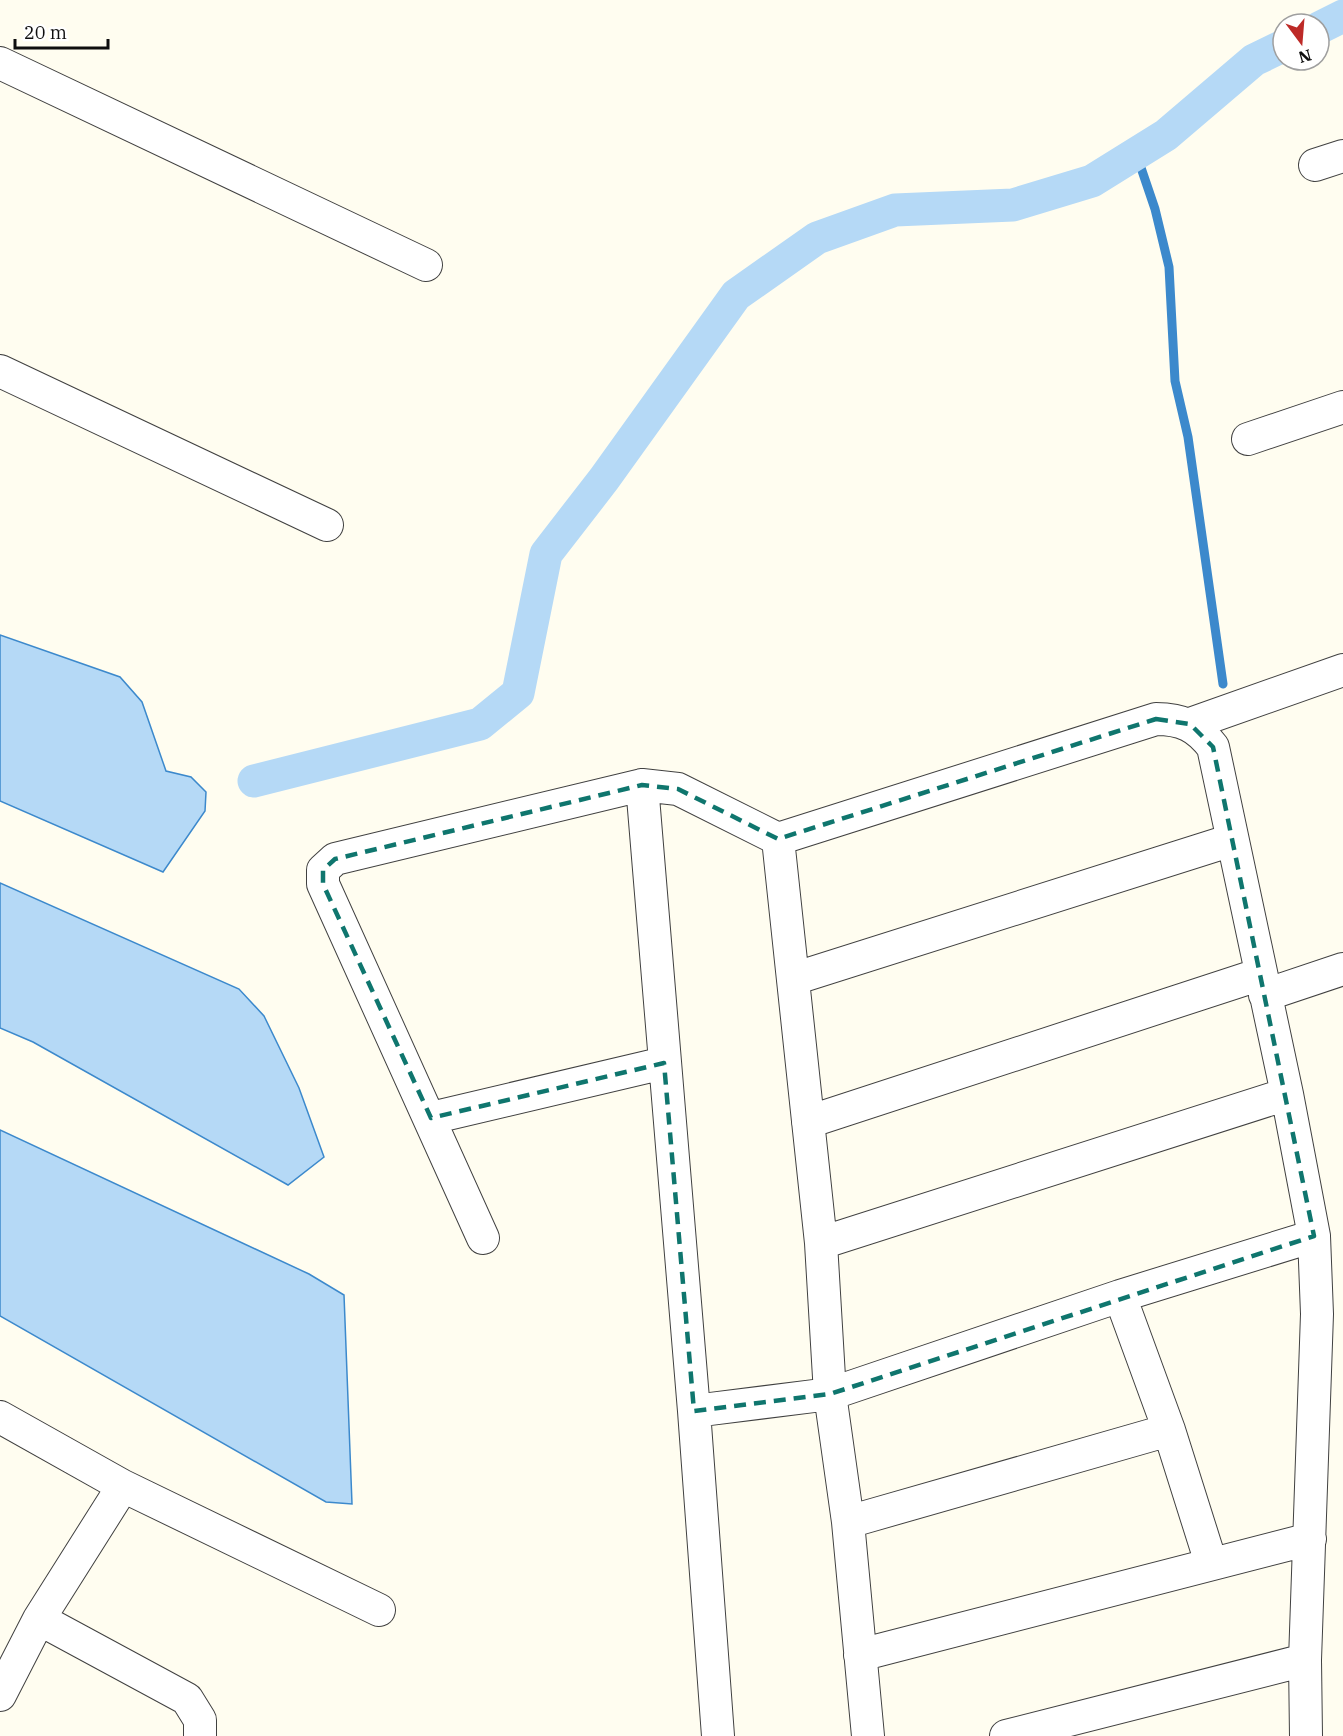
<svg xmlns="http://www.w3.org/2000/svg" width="1343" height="1736" font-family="'IBM Plex Serif',serif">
	<rect width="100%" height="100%" fill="#fffdf0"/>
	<path fill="#b5d9f6" stroke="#3c89cc" stroke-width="1.5" d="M0 635 120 677 142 702 166 771 191 777 206 792 205 811 163 872 0 801Z
		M0 883 239 989 264 1016 299 1088 324 1157 288 1185 33 1042 0 1028Z
		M0 1130 309 1274 344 1295 352 1504 326 1502 0 1316Z"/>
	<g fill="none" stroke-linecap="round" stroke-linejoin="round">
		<path stroke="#3c89cc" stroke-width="9" d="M1136 153 1155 209 1169 267 1175 381 1188 437 1223 684"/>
		<path stroke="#b5d9f6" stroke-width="33" d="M1319 28 1343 16
			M254 781 480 724 518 693 546 554 604 479 736 295 817 238 895 210 1013 205 1092 181 1166 135 1254 60 1283 46"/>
		<defs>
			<path id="minor" d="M0 63 426 265
				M1315 165 1343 156
				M0 371 327 525
				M1248 439 1343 407
				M1190 724 1343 670
				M642 785 694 1411 718 1736
				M778 839 821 1243 830 1394 848 1522 868 1736
				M793 979 1232 840
				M1265 995 1343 969
				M431 1118 664 1063
				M808 1122 1261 974
				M483 1238 323 884V870L335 859 642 785 678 789 778 839 1156 719C1182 719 1197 726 1213 747L1287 1094 1314 1236 1317 1314 1305 1660 1306 1736
				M821 1243 1287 1094
				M1120 1296 1169 1430 1211 1563
				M694 1411 830 1394 1120 1296 1314 1236
				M0 1417 123 1486 379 1610
				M848 1522 1169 1430
				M39 1619 187 1699 200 1720V1736
				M860 1655 1310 1539
				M0 1695 39 1619 123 1486
				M1006 1736 1305 1660"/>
		</defs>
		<use href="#minor" stroke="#414141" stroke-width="34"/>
		<use href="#minor" stroke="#fff" stroke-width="32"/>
	</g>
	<path fill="none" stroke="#0f766e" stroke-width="4.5" stroke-dasharray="12 8" stroke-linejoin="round" d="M1156 719 1190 724 1213 747 1314 1236 830 1394 694 1411 664 1063 431 1118 323 884V870L335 859 642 785 678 789 778 839Z"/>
	<g transform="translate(1301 42) rotate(164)"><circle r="28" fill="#ffffff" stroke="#9f9f9f" stroke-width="1.5"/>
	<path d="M0-4.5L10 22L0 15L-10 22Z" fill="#bd2a27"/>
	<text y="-9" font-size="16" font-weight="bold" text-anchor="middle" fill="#0e0e0e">N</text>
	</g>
	<path d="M15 39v9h93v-9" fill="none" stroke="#0e0e0e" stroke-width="3"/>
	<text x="24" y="39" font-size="18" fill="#0e0e0e" stroke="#ffffff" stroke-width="4.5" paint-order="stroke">20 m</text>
</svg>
